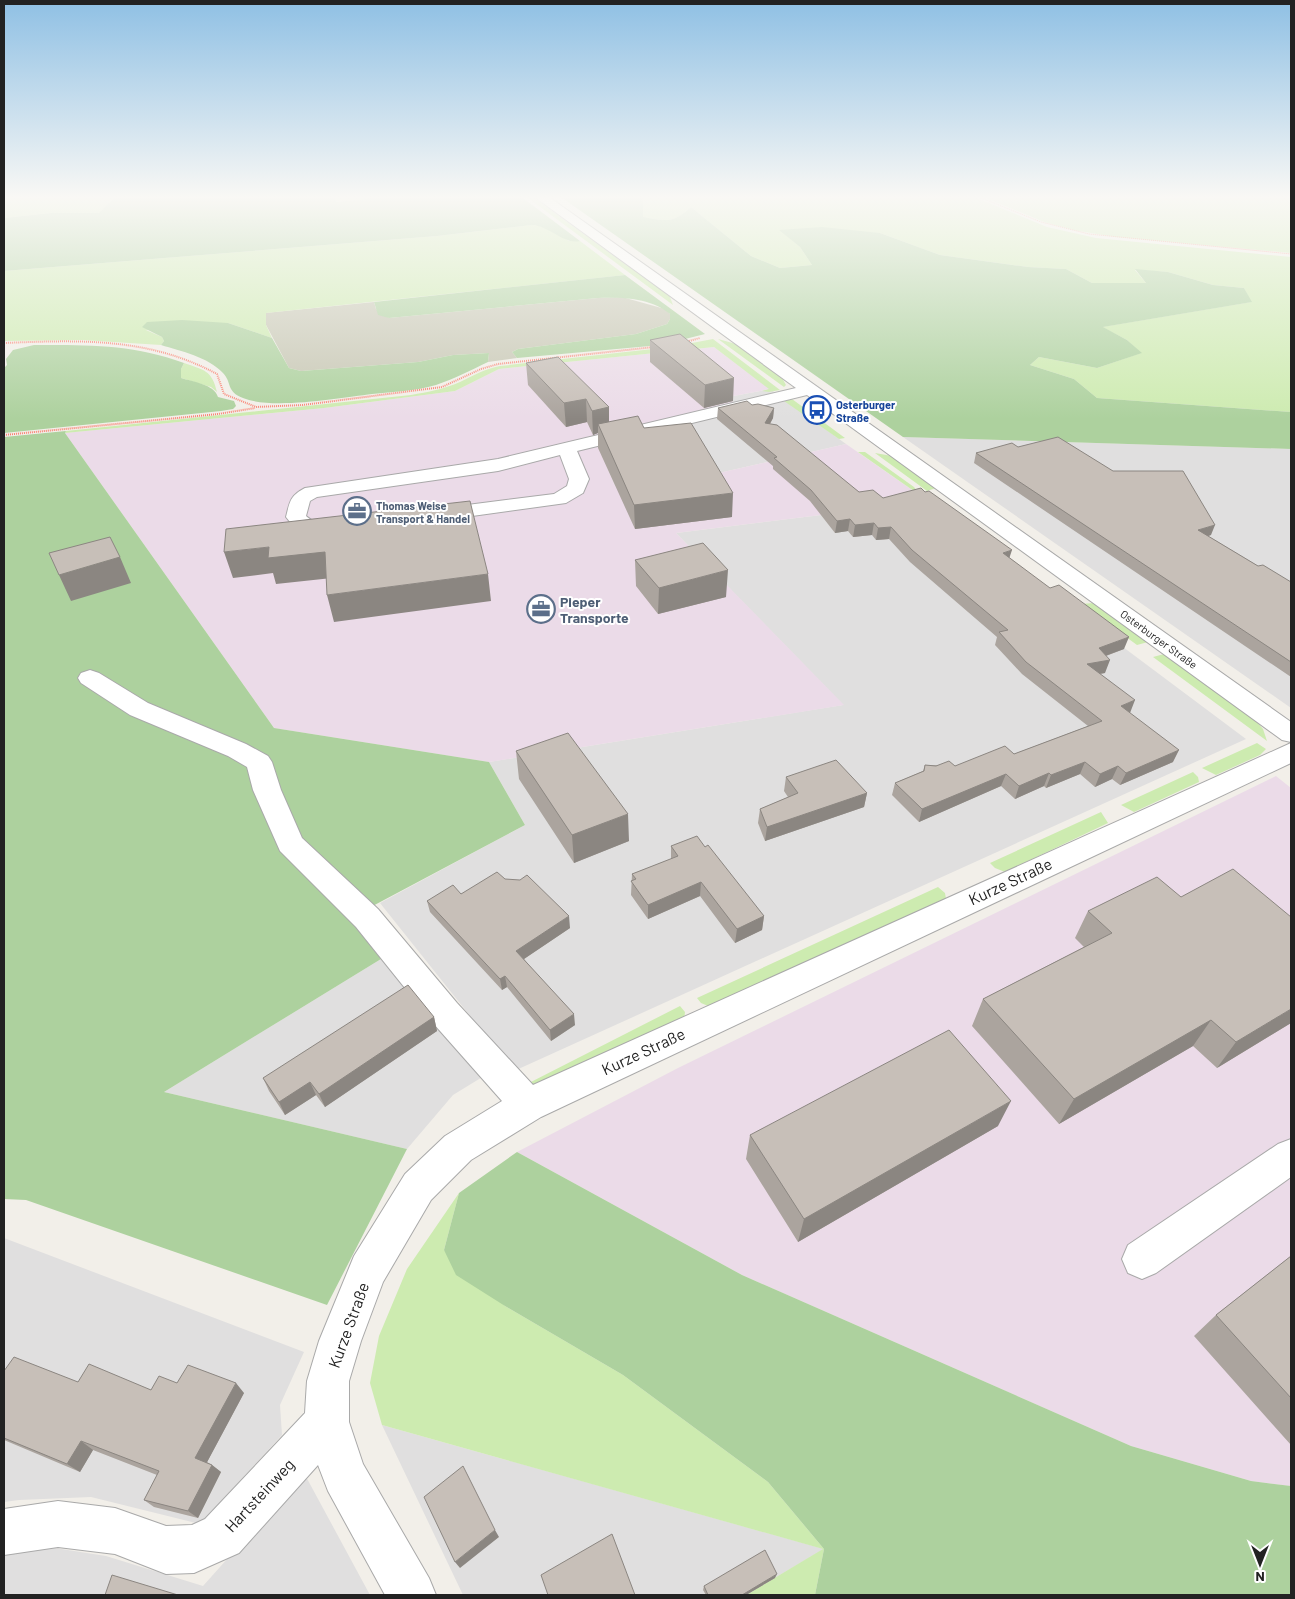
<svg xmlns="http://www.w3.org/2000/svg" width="1295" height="1599" font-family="Barlow,sans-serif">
	<rect width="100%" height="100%" fill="#f2efe9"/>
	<path fill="#e0dfdf" d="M770 389 846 444 710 475 615 487 599 448 666 420 737 405 728 397Z
		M903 437 1291 449V708Z
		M921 496 1246 739 514 1071 380 903 525 825 489 762 843 705 676 533 878 508Z
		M381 959 484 1076 453 1095 407 1149 164 1092Z
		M4 1238 304 1352 280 1405 282 1435 200 1524 91 1497 19 1500 4 1502Z
		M382 1425 824 1549 746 1595H463Z
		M304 1473 370 1595H4V1553L55 1548 106 1556 203 1586Z"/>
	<path fill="#ebdbe8" d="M714 347 770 389 728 397 737 405 667 419 678 431 599 448 615 486 710 475 846 444 921 496 878 508 676 533 844 705 489 762 274 728 65 433 324 408 455 391 499 369Z
		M1276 776 1291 788V1486L1251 1481 1131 1446 742 1275 517 1152 678 1068Z"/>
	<path fill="#c7c7b4" d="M622 297 665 309 670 314V319L667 324 636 334 518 349 512 352 517 358 488 362 489 353 453 355 418 362 301 371 289 368 266 325 265 313 374 302 376 309 389 318 598 298Z"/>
	<path fill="#cdebb0" d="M4 195H117L100 213H51L4 218Z
		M334 195H405L336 202Z
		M524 195H530L664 292 670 297 673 305Z
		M635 195H969L1047 227 1096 238 1291 257V412L1097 398 1074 379 1030 365 1039 357 1097 368 1141 353 1127 340 1102 327 1251 302 1244 288 1213 285 1168 272 1135 270 1146 283H1092L1066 269 1028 267 940 255 880 233 780 230 800 247 812 265 780 268 751 256 691 207C672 224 667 221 643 217V200Z
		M979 195H1291V253L1115 237 1073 230 1044 222Z
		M532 225 541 226 549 229 569 241H580L625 275 266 313V325L272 338 228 323 146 330 162 337 164 341 161 345 82 340 4 341V271L437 236Z
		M713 339 780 390 769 392 762 391 769 389 714 347 499 369 455 391 324 408 65 433 66 431 411 395C428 392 444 389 460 382 474 375 485 369 500 366L671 347Z
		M718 339 736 344 781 376 786 385 784 387Z
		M184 363C204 370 212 370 217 392L211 387 181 378V369Z
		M792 399 845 438 839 439 784 401Z
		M858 452H865L914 487 921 496Z
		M875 453 892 456 936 488 927 491Z
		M1094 603 1148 642 1137 645 1081 604Z
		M1164 654 1257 722 1263 729 1267 741 1153 657Z
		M1257 743 1266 749 1260 755 1216 775 1202 768Z
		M1193 772 1198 777 1199 782 1134 812 1121 805Z
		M1101 812 1108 823 1005 872 995 868 990 863Z
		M938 887 945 893 946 899 713 1008 701 1003 697 998Z
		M680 1006 685 1012 684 1021 535 1091 527 1084Z
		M459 1193 444 1250 505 1306 623 1375 768 1482 824 1549 815 1595H746L823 1549 382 1425 370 1383 379 1336 407 1269Z"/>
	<path fill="#add19e" d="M117 195H334L336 202 405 195H519L580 241C564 245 550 226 532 225L437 236 4 271V218L51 213H99Z
		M558 195H635L643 200V217C667 221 672 224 691 207L751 256 780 268 812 265 800 247 779 230 822 227 880 233 940 255 1028 267 1066 269 1092 283H1146L1135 269 1168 272 1213 285 1244 288 1252 302 1103 327 1127 340 1142 353 1097 368 1039 357 1030 365 1074 379 1097 398 1291 412V449L903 437Z
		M625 275 705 334 661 345 517 358 512 352 518 349 636 334 667 324 670 319V314C651 298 622 297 598 298L389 318 378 315 374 302Z
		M182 320 228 323 272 338 289 368 301 371 418 362 453 355 489 353 488 362C471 370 454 379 436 385 415 391 393 392 372 394 341 398 271 410 243 398 226 392 232 382 223 373 208 357 181 351 161 345L164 341 162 337 142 327 147 322Z
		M34 345C89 345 132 344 184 363L181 369V378C193 382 214 384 218 397L234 401 236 406 233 409 221 411 4 433V368L7 365 6 359 13 350Z
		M66 431 65 433 274 728 489 762 525 825 352 917 381 959 164 1092 407 1149 327 1305 26 1200 4 1199V437Z
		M517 1152 742 1275 1131 1446 1251 1481 1291 1486V1595H815L824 1549 768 1482 623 1375 505 1306 456 1275 444 1250 459 1193Z"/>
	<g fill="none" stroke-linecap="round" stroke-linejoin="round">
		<defs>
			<path id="minor" d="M532 195H546L1291 722V742L1282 740 807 395 577 451 589 479 583 493 566 503 436 521 429 519 426 515 429 511 436 509 554 494 567 486 569 479 560 455 498 471 317 497 310 501 306 516C317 526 326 522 339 525L342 529 339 533C318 538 299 535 286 517 290 501 290 496 305 488L498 459 796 388Z
				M90 670 99 673 148 703 246 744 268 756 272 762 281 790 302 838 378 909 457 1003 533 1085 1291 743V763L541 1117 471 1160 431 1200 383 1282 361 1341 349 1381V1422L363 1464 429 1578 436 1595H385L328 1491 318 1465 239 1553 194 1573 166 1574 115 1554 58 1547 4 1555V1509L58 1501 115 1508 166 1526 192 1525 205 1519 305 1413 307 1381 319 1341 354 1256 405 1174 445 1136 502 1101 433 1023 356 927 280 851 253 790 247 767 228 756 130 715 81 683 78 678 81 673Z
				M1291 1139V1177L1156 1273 1142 1279 1128 1273 1122 1259 1128 1245 1278 1144Z"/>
		</defs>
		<use href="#minor" stroke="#a9a9a9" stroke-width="2"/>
		<path stroke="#fa8072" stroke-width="1" stroke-dasharray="1 1" stroke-linecap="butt" d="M974 195 1041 222 1089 234 1291 254"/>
		<path stroke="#fa8072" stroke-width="2" stroke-dasharray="1 1" stroke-linecap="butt" d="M685 342 700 338
			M4 343C80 340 148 337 217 374L224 394 256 407 303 405 442 387 481 369 498 364 654 347
			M4 435 218 414 255 408"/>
		<use href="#minor" fill="#fff" fill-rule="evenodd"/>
	</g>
	<path fill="#aba49e" d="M650 340 733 401 704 408 650 362Z
		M526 363 609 407V422L644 428 732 517 635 529 598 448V433L593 435 587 422 566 427 528 385Z
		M718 408H774L773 418 770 424 859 492 883 498 1010 558 1124 649 1106 656 1105 673 1100 674 1130 713 1173 762 1120 785 1112 779 1095 787 1080 774 1046 788 1044 786 1015 799 1001 786 919 822 892 795 895 783 923 771 925 765 955 766 1014 754 1088 726 1022 674 995 645 997 637 910 562 889 539 876 540 872 535 853 537 848 531 835 533 810 501 773 469V466L717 419Z
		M1018 447 1211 535 1208 536 1258 566 1291 582V677L974 463 976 453Z
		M635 560 726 597 658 614 636 586Z
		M516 751 629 841 574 863 519 779Z
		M786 777 867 793 864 807 765 841 758 823 760 809 788 797 784 791Z
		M671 846 705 847 764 916 762 930 735 943 700 896 648 919 631 895 632 874 671 859Z
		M505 879 570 928 524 959 575 1025 551 1041 507 987 502 990 430 912 427 901 461 894Z
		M1088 911 1291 1023 1217 1068 1193 1046 1059 1124 972 1026 983 999 1084 947 1075 938Z
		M434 1017 437 1031 325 1107 316 1095 285 1115 269 1091 263 1078Z
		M998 1126 798 1242 746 1159 750 1135Z
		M1291 1256V1445L1194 1336 1216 1315Z
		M4 1371 78 1382 151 1390 177 1383 244 1393 207 1462 212 1465 221 1472 198 1518 154 1507 144 1500 157 1475 93 1450 80 1472 4 1440Z
		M775 1578 746 1595H706L703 1590 704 1586Z"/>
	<path fill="#8b8681" d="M734 378 733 401 704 408 705 385Z
		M586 399 587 422 566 427 564 403Z
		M609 407V431L598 424V433L593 435 592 411Z
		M774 408 773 418 764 434 765 423Z
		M733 493 732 517 635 529 634 505Z
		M850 519 848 531 835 533 837 521Z
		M874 523 872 535 853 537 855 525Z
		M1215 525 1211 535 1193 541 1198 530Z
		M891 527 889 539 876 540 878 528Z
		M269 547 325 552 332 578 276 584 273 573 233 578 224 552Z
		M1012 550 1008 562 1003 553Z
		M120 557 131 583 71 601 59 575Z
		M728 570 726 597 658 614 659 588Z
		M488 574 491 601 334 622 327 595Z
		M1129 637 1124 649 1094 660 1099 648Z
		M1110 660 1105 673 1083 676 1087 664Z
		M1135 700 1130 713 1121 706Z
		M1179 750 1173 762 1120 785 1126 773Z
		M1085 762 1080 774 1046 788 1051 775Z
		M1118 766 1112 779 1095 787 1100 774Z
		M1049 773 1044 786 1015 799 1019 786Z
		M1006 774 1001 786 919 822 922 809Z
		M867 793 864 807 765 841 767 827Z
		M628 814 629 841 574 863 572 835Z
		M701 882 700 896 648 919V905Z
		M569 916 570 928 518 963 516 951Z
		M764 916 762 930 735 943 737 929Z
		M505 976 507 987 502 990 500 979Z
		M1291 1009V1023L1217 1068 1236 1042Z
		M574 1014 575 1025 551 1041 550 1030Z
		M434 1017 437 1031 325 1107 319 1094Z
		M1211 1020 1193 1046 1059 1124 1074 1099Z
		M310 1082 316 1095 285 1115 279 1102Z
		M1011 1101 998 1126 798 1242 804 1219Z
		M236 1383 244 1393 205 1466 195 1458Z
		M81 1441 93 1450 80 1472 67 1464Z
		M212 1465 221 1472 198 1518 188 1511Z
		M495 1530 499 1537 460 1568 455 1562Z
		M777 1574 775 1578 746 1595H742Z"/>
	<path fill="#c7bfb8" stroke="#8b8681" d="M680 334 734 378 705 385 650 340Z
		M558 357 609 407 592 411 586 399 564 403 526 363Z
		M747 401 752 405 758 404 774 408 765 423 777 425 859 492 873 490 883 498 921 488 925 492 929 491 1012 550 1003 553 1050 588 1059 585 1129 637 1099 648 1110 660 1087 664 1135 700 1121 706 1179 750 1126 773 1118 766 1100 774 1085 762 1051 775 1049 773 1019 786 1006 774 922 809 895 783 924 771 925 765 936 766 949 761 955 766 1005 746 1014 754 1102 721 1026 662 999 632 1008 630 912 550 891 527 878 528 874 523 855 525 850 519 837 521 811 490 774 458 777 457 718 408Z
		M638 416 644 428 691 423 733 493 634 505 598 424Z
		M1058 437 1113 471H1183L1215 525 1198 530 1258 566 1263 565 1291 582V662L976 453 1012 443 1018 447Z
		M470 501 488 574 327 595 325 552 268 558 269 547 224 552 226 529Z
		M110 537 120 557 59 575 49 553Z
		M703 543 728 570 659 588 635 560Z
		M568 733 628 814 572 835 516 751Z
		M836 760 867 793 767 827 760 809 798 793 786 777Z
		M697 836 705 847 708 845 764 916 737 929 701 882 648 905 631 881 636 879 632 874 678 856 671 846Z
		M1233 869 1291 917V1009L1236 1042 1211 1020 1074 1099 983 999 1112 933 1088 911 1157 877 1181 897Z
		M497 872 505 879 520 880 527 875 569 916 516 951 574 1014 550 1030 505 976 500 979 427 901 453 885 461 894Z
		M408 985 434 1017 319 1094 310 1082 279 1102 263 1078Z
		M949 1030 1011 1101 804 1219 750 1135Z
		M1291 1256V1398L1216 1315Z
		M14 1357 78 1382 89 1364 151 1390 159 1376 177 1383 188 1365 236 1383 195 1458 212 1465 188 1511 144 1500 159 1471 81 1441 67 1464 4 1438V1371Z
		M463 1466 495 1530 455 1562 424 1497Z
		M612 1534 635 1595H548L541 1575Z
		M765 1550 777 1574 742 1595H708L704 1586Z
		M112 1575 178 1595H105Z"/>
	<linearGradient id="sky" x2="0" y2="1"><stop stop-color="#8fc0e4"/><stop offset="0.47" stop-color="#f9f8f5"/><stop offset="1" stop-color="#f9f8f5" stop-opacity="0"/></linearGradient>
	<rect width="1295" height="419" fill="url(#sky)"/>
	<defs>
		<symbol id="bus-ring" viewBox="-11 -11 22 22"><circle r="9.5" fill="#fff" stroke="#1a4fb4" stroke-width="1.5"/><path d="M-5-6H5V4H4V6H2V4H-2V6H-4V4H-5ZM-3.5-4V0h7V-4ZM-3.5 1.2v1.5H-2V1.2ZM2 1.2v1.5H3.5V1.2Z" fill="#1a4fb4"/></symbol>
		<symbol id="office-ring" viewBox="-11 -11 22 22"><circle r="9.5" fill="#fff" stroke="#5c6f8a" stroke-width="1.5"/><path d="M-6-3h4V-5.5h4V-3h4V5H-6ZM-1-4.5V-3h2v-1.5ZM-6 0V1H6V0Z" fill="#5c6f8a"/></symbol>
	</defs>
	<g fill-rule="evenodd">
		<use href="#bus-ring" x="801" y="394" width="32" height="32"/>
		<use href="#office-ring" x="341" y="495" width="32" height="32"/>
		<use href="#office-ring" x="525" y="593" width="32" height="32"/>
	</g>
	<g text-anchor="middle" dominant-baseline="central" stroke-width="4" stroke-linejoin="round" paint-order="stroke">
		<g font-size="11" font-weight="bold" fill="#164399" stroke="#fff" text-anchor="start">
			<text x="836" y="404">Osterburger<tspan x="836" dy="13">Straße</tspan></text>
		</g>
		<g font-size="11" font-weight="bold" fill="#4e5e75" stroke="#fff" text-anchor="start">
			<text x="376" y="505">Thomas Weise<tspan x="376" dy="13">Transport &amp; Handel</tspan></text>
		</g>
		<g font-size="11" fill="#222" stroke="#fff">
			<text transform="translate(1159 639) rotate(36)">Osterburger Straße</text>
		</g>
		<g font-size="14" font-weight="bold" fill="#4e5e75" stroke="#fff" text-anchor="start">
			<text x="560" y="601">Pieper<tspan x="560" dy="16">Transporte</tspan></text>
		</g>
		<g font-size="16" fill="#222" stroke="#fff">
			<text transform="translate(1010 881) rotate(-25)">Kurze Straße</text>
			<text transform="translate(643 1051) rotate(-25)">Kurze Straße</text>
			<text transform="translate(348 1325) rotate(-70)">Kurze Straße</text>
			<text transform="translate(259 1495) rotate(-47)">Hartsteinweg</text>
		</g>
	</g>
	<rect width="1295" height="1599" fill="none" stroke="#222222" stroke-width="10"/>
	<g transform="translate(1260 1564) rotate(180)" stroke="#ffffff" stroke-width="4" paint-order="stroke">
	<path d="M0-4L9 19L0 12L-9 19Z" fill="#222222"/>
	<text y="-8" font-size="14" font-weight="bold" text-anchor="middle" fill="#222222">N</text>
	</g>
</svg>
